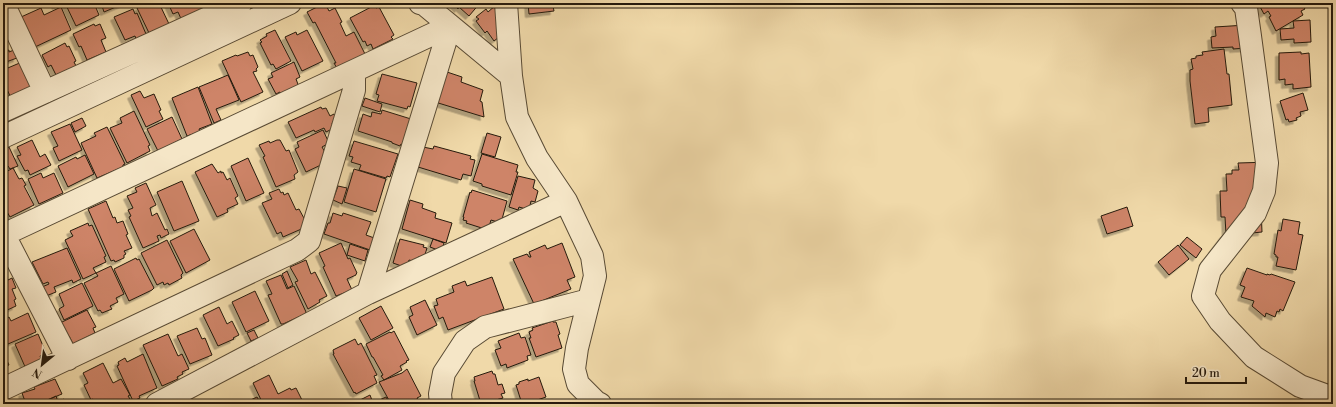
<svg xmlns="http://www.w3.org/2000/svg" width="1336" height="407" font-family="'Libre Bodoni',serif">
	<defs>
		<filter id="shadow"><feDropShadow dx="-3.5" dy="3.5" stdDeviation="0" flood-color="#0004"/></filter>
	</defs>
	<rect width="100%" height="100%" fill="#f0d9a9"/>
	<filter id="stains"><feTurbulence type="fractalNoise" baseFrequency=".005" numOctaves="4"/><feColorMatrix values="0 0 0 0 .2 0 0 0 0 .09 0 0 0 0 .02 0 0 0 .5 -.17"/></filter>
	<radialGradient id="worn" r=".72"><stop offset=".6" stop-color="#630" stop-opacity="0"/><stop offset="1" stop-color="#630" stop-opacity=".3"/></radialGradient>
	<path fill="#ce8468" stroke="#251a0d" filter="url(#shadow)" d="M54 3H64L56 6Z
		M65 3H94L99 15 76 26Z
		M101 3H123V4L104 12Z
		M148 3H159L169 24 149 33 137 8Z
		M168 3H203L201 4 205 11 182 21 178 12 173 14Z
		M325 3 329 11 335 8 342 22 340 23 346 36 354 32 366 56 339 72 334 63H336L315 22 313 23 307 12Z
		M452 3H480L469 16 459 7 458 9Z
		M528 3H555L556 6H553L554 11 529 14Z
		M1258 3H1301L1305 9 1301 11 1303 15 1276 31 1269 17 1271 16 1268 11 1264 14Z
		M375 5 376 8 379 7 394 35 391 37 393 39 373 49 371 44 367 46 365 41 363 42 350 18Z
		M496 5 504 33 494 41 487 31 485 33 476 21 479 19 476 17 486 9 488 12Z
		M61 7 71 30 35 47 21 17 41 8 44 15Z
		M133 9 135 14 137 13 146 34 136 39 135 36 125 40 114 17Z
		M1310 20 1311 42 1294 43V39L1281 40 1280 29 1294 28 1293 21Z
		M94 24 95 26 100 24 106 38 101 40 106 52 87 60 81 46 79 47 73 34Z
		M1246 25 1247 48 1233 49V47L1212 48 1211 37 1216 36 1215 27Z
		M275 30 291 61 276 69 273 64 271 65 260 43 262 42 260 40 267 36 266 34Z
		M307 30 323 61 302 71 285 37 296 32 297 35Z
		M65 43 67 47 69 46 76 61 74 62 76 66 56 75 51 65 48 67 42 55Z
		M1224 49 1227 74H1229L1232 105 1208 108 1209 122 1195 124 1190 81V70L1193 69 1191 59 1196 58V56L1203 55 1202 52Z
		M9 50V52L14 50 17 58 6 62 3 52Z
		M248 52 250 56 253 55 258 67 256 69 257 71 253 72 263 92 241 102 222 61 236 55 237 56Z
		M1301 52V54L1309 53 1311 87 1293 89V84L1285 85V79L1279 80V53Z
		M22 62 31 89 11 98 3 81V70Z
		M294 62 300 77 296 79 299 87 282 96 280 92 276 94 268 79 273 77 271 73Z
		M444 71 462 77 461 82 483 90 480 101 482 102 484 117 435 102Z
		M382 74 417 83 410 107 408 106 407 109 377 101 379 95 376 94Z
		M228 75 239 100 216 109 221 120 214 123 199 87Z
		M198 87 212 124 199 129 201 134 194 137 193 134 187 136 172 98Z
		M140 91 144 98 154 94 161 110 159 111 163 119 146 127 131 95Z
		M1303 93 1308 110 1300 112 1301 116 1296 118 1297 120 1289 122 1288 119 1286 120 1280 101Z
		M365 98 382 104 380 112 362 106Z
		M321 107 322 109 326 108 330 116 334 114 337 120 332 123 334 128 326 132 324 128 315 132 314 130 296 138 288 122Z
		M382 110 411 119 403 145 401 144 400 146 392 143V142L358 131 363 114 371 117 372 112 381 114Z
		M134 111 150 145 148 146 150 151 127 163 110 128 122 123 120 118Z
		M172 117 182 139 158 151 147 129Z
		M82 118 86 126 75 132 71 123Z
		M70 124 82 150 59 161 53 148 58 146 51 132Z
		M107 127 125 164 123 165V167L97 178 81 143 96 136 94 133Z
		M323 130 329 143 322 147 326 154 323 155 325 161 323 164 306 172 295 149 299 147 297 142Z
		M487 133 501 137 495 157 481 153Z
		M32 140 40 157 45 154 51 165 30 175 28 170 25 171 17 156 21 155 17 147Z
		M277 140H280L286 151 289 150 298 172 294 175 295 179 276 187 263 157 265 156 259 145 269 141 270 143Z
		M354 141 398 154 390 177 387 176 386 178 359 170 361 165 351 162 353 157 349 156Z
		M434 146 471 156 470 159 475 160 471 176 463 174 461 180 418 167 423 147 433 149Z
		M9 147 18 166 10 169 8 166 7 167 3 159V150Z
		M482 154 518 165 516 172H518L511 195 482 186V184L473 181Z
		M85 155 94 174 68 187 58 166 76 157 77 159Z
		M248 158 264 193 246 201 231 166Z
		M1271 162 1261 209 1262 232 1252 233V235H1250L1225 261 1212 250 1224 234H1226L1225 217H1221L1220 191H1227L1226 174H1232V170H1239L1238 163Z
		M212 164 218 173 221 171V173L223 172 227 180 230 178 238 196 235 198 238 204 227 209 228 212 217 217 195 172Z
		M13 168 19 179 22 178 26 185 24 186 34 205 10 217 3 205V172L4 173Z
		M354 169 386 179 376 212 344 202Z
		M41 173 43 178 54 173 63 193 39 204 28 179Z
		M518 176 535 180 533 188 538 191 535 202 531 201 529 210 519 207 518 210 509 207Z
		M182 181 199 221 174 231 157 192Z
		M146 183 156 205 150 208 152 216 157 213 165 230 167 229 169 234 161 238 160 235 157 236 159 241 143 248 129 217 131 216 128 210 133 208 127 196 137 192 135 188Z
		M338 186 347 188 342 204 333 200Z
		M279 189 281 193 283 192 284 195 288 193 296 210 299 209 306 222V227L283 237 281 232 277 234 262 203 272 199 269 193Z
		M472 190 507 201 501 223 491 220 488 230 466 223 467 221 463 220 464 217H463L470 192 471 193Z
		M410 200 423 204 422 208 436 213 435 218 452 223 446 243 402 229Z
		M106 201 113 218 115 217 117 223 123 221 128 234 126 235 132 248 124 251 126 254 124 255V258L115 262 114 260 111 261 88 209Z
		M1127 207 1133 226 1107 234 1101 216Z
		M333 213 342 216 343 213 371 222 366 235 377 239 373 251 324 234 328 223H330Z
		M1283 219 1300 222 1298 234 1303 235 1296 270 1276 266 1278 257H1276V255L1274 254 1278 230 1281 231Z
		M88 223 89 226 92 225 106 256 104 257 106 262 93 268 96 273 83 279 65 240 73 236 70 231Z
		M194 229 210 260 186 273 170 241Z
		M1187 237 1202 249 1196 258 1180 245Z
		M400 239 424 245 423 247 427 248 424 258 418 257 417 262 409 260 407 268 393 263Z
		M433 239 444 243 442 250H438L430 247Z
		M167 240 183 273 181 275 182 278 169 285 168 283 164 285 163 282 157 285 141 253Z
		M341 243 348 259 350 258 357 273 356 274V275L347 279 352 290 336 296 323 267 325 266 319 253Z
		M562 243 575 277 567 280 571 289 534 304 513 259 527 254 529 257H531L529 252 545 245 547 249Z
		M350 244 368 250 365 261 347 255Z
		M1178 245 1189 259 1169 275 1158 262Z
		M67 248 81 279 73 283 72 280 54 287 56 292 46 296 42 287 49 284 48 282 43 284 32 262Z
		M136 258 137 260 139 259 154 288 152 290 129 301 114 269Z
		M306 260 311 274 315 272 327 296 319 300 320 302 308 309 295 282 298 281 290 267Z
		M111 266 124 294 116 298 118 302 110 306 112 309 102 313 100 310 98 311 84 283 98 276 96 273Z
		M1247 268 1267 275V274L1270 275 1271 274 1295 282 1283 311 1280 309 1279 312 1277 311 1275 317 1266 313 1265 317 1252 306 1254 301 1241 297 1245 287 1240 285Z
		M3 269 8 280 12 278 16 288 12 289 16 299 14 300 16 306 3 312Z
		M287 271 293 285 288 288 282 274Z
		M281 275 287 289 294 286 306 312 305 314 283 324H281L268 295 272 294 266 281Z
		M492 277 504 309 448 330 443 317 439 319 434 306 438 305 436 299 454 292 452 286 465 281 467 286Z
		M82 283 93 306 64 320 59 309 64 306 59 294Z
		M255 291 269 321 246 332 232 302Z
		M425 300 437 325 417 335 409 317 413 315 410 307Z
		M381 306 393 328 371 340 359 318Z
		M219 307 227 324 232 321 239 335 233 338 234 339 218 346 203 315Z
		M87 310 96 327 93 328 95 333 73 344 69 336 67 337 60 323Z
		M28 313 36 332 8 344 3 333V320L9 317 11 321Z
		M553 321V322H556L560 334 558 335 562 348 536 357 529 338H531L529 332 533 330 532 328Z
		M197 328 202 339 205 338 212 355 190 364 177 336Z
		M254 330 258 338 251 341 247 333Z
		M394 331 409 360 406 361 407 362 400 366 402 370 384 380 381 376 383 375 373 357H372L366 344 390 332 391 333Z
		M519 333 521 338 525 337 531 355 527 356 528 360 507 368 506 364 501 366 495 350 501 348 498 341Z
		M38 334 46 353 40 356 42 362 26 369 15 344Z
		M168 334 178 356 182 354 189 369 182 372 183 374 177 377 178 379 162 386 143 345Z
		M355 339 358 345 361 343 377 375 374 376 377 383 356 394 355 392 354 393 333 354H334L333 350Z
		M3 352 9 365 3 367Z
		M143 354 157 388 139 396 140 398 133 401 117 366 119 365 118 362 125 358 127 362Z
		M103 363 113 383 121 379 130 395 128 396 130 399 120 404H96L93 399 91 400 84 385 88 383 83 373Z
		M407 369 421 396 417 398 420 404H391L379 382 402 373Z
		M492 371 493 374H495L498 385 502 384 505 393 501 394 503 398 481 404 474 381H475L474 377Z
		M269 375 278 394 290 388 291 390 296 388 304 404H263L253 383Z
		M539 377 546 397 526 404H522L516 385 519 384V382L528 379V381Z
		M55 379 62 394 37 404H26L22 393 35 389 34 387Z
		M370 395 373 403 386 397 390 404H352Z
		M56 396 58 402 64 399 66 404H40Z
		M257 397 261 404H242Z
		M507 400 508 404H496Z"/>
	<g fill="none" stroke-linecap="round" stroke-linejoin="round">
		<defs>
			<path id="minor" d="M3 3 45 92
				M420 3 424 4 511 76
				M506 3 511 76 517 117 537 158 566 201 592 256 595 276 577 348 574 369 578 384 596 402 600 404
				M1242 3 1246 8 1250 36 1267 163 1264 191 1255 213 1210 270 1203 296 1220 321 1254 357 1300 386 1333 398
				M3 111 241 3
				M3 137 290 3
				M3 233 68 359
				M3 235 450 26
				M368 293 450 26
				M3 389 297 250 309 241 354 90V72
				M157 404 368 293 566 201
				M441 404 440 394 444 373 465 341 485 327 589 300"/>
		</defs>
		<use href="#minor" stroke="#584a34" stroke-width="24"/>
		<use href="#minor" stroke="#f5e6c7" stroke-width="22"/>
	</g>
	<rect width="1336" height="407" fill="none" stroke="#f0d9a9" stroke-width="16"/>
	<rect x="4" y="4" width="1328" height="399" fill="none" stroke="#251a0d" stroke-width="2"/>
	<rect x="8" y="8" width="1320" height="391" fill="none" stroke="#251a0d"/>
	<g transform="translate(42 365) rotate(209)" stroke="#f5e6c7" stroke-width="3" paint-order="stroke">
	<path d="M0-3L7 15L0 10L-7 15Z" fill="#251a0d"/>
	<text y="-6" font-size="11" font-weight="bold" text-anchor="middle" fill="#251a0d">N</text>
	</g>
	<path d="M1186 377v6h60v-6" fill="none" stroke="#251a0d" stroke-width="2"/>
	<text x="1192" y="377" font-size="12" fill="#251a0d" stroke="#f5e6c7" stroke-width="3" paint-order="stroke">20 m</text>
	<rect width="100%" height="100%" filter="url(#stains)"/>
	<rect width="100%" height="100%" fill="url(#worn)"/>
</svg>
